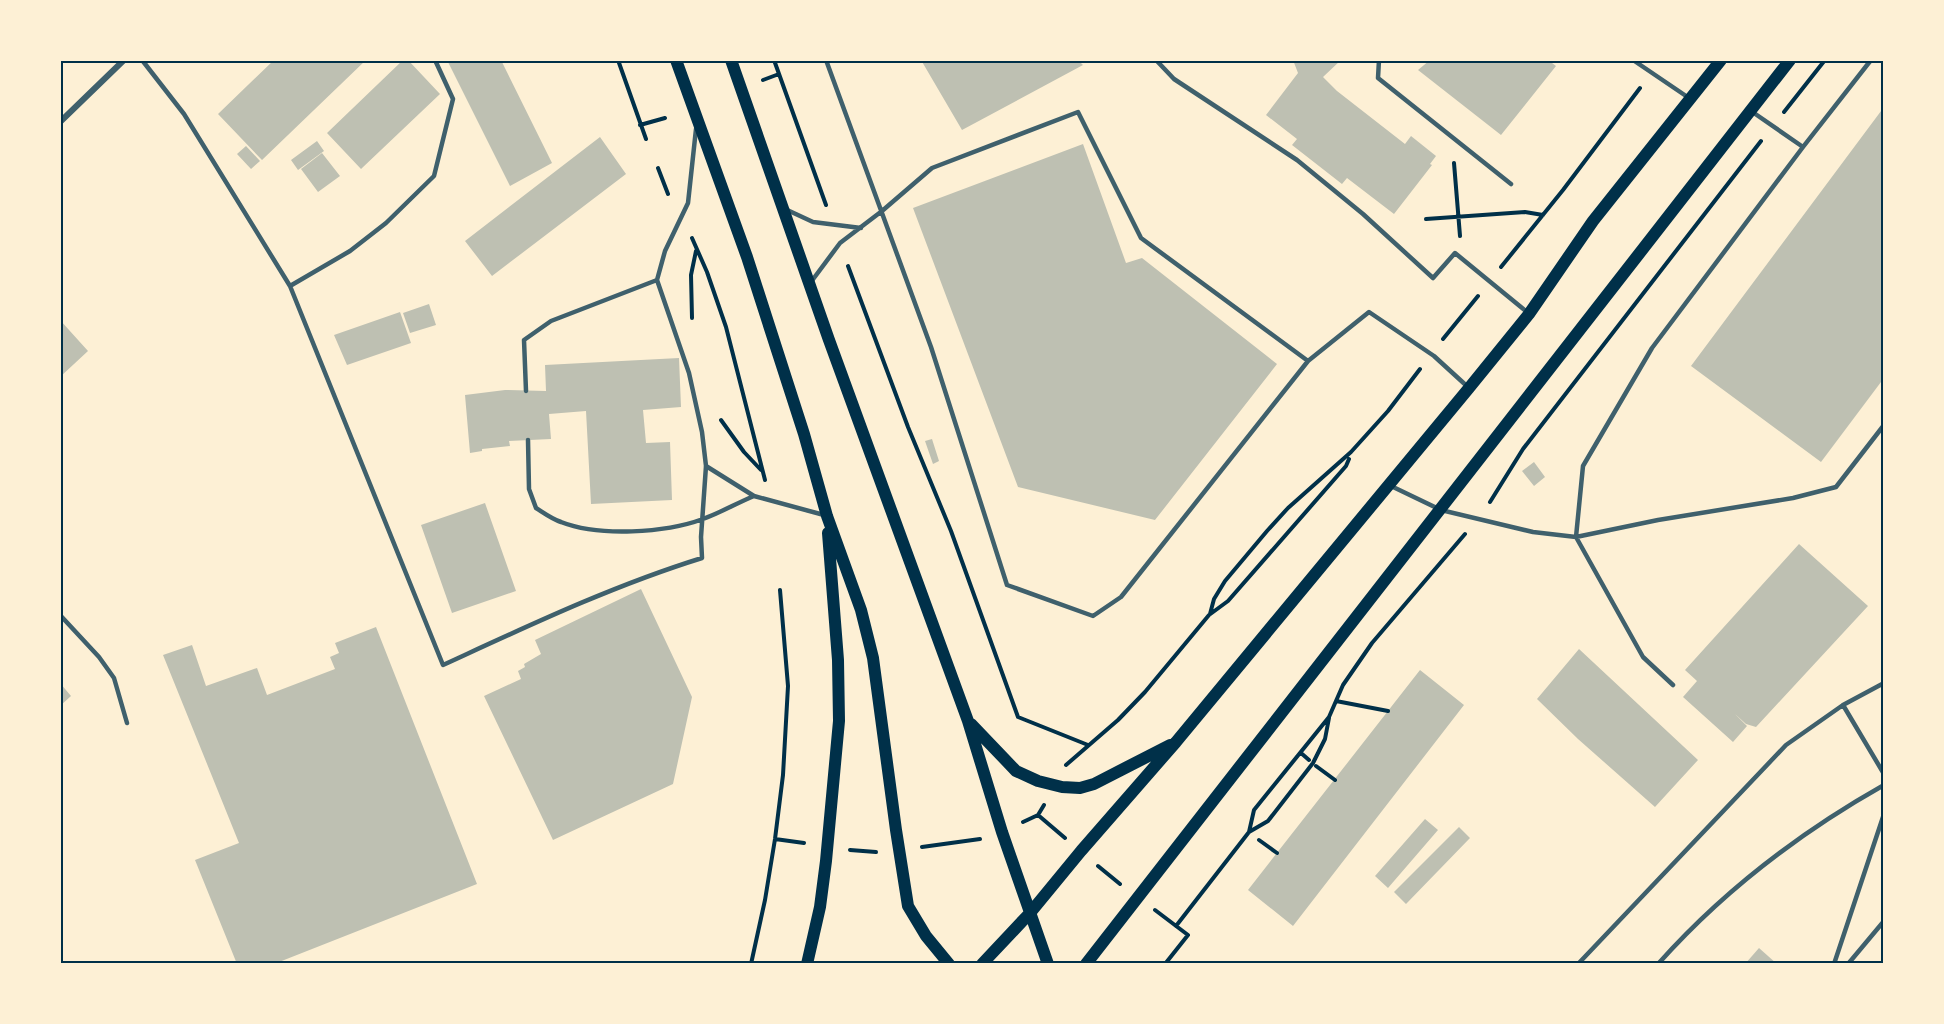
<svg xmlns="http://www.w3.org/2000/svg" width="1944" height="1024" font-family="'Asap Condensed',sans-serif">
	<rect width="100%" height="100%" fill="#fdf0d5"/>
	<path fill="#bec0b2" d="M274 60H366L262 160 218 114Z
		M403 60H408L440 94 361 169 327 133Z
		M447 60H501L552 163 510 186Z
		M921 60H1078L1083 65 962 130Z
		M1293 60H1341L1323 77 1337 91 1405 144 1411 136 1436 156 1430 164 1432 165 1394 214 1347 178 1342 184 1292 145 1297 139 1266 115 1298 73Z
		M1430 60H1548L1556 66 1501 135 1418 70Z
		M1884 107V378L1821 462 1691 366Z
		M600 137 626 174 492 276 465 241Z
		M317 141 324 151 298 170 291 160Z
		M1083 144 1126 263 1142 258 1277 364 1155 520 1018 487 913 208Z
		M246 146 260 161 251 169 237 154Z
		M322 153 340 176 318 192 301 169Z
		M429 304 436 325 410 333 403 313Z
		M400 312 411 343 347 365 334 335Z
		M60 320 88 351 60 377Z
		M679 358 681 407 643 410 646 443 670 442 672 500 591 504 586 411 549 414 551 439 509 441 510 446 482 449V451L470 453 465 395 505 390 546 391 545 365Z
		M932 439 939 461 933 464 925 441Z
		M1534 462 1545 477 1534 486 1522 471Z
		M485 503 516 591 452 613 421 525Z
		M1799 544 1868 606 1756 727 1746 724 1735 714 1747 726 1733 742 1683 697 1697 681 1685 670Z
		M641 589 692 697 673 784 553 840 484 696 521 679 518 671 525 667 524 664 541 654 535 640Z
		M376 627 477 884 274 964H237L195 860 239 843 163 655 192 645 206 686 257 668 267 695 335 669 330 657 339 653 335 643Z
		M1579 649 1698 760 1655 807 1578 739 1537 699Z
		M1420 670 1464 705 1293 926 1248 890Z
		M60 683 71 696 60 706Z
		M1425 819 1438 830 1388 888 1375 876Z
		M1459 827 1470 838 1406 904 1394 892Z
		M1759 948 1777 964H1745Z"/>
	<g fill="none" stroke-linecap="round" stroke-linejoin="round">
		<path stroke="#003049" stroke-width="4" d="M618 60 646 139
			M774 60 826 205
			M763 80 779 74
			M1784 112 1825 60
			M640 125 665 118
			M1454 163 1460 236
			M658 168 668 194
			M1426 219 1525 212 1543 215
			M692 238 707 272 726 327 765 480
			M848 266 908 427 951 531 1018 717 1088 745
			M1501 267 1563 190 1640 88
			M692 318 691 275 696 251
			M1443 339 1478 296
			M721 420 744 452 761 470
			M1490 502 1523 449 1761 141
			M1210 614 1214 599 1225 581 1267 531 1288 508 1351 452 1388 411 1420 369
			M1336 701 1388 711
			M1301 753 1309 760
			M1066 765 1118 720 1145 692 1209 615 1228 601 1346 466 1349 459
			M1316 766 1335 780
			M1038 815 1065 838
			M1023 822 1038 815 1044 805
			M1249 832 1254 810 1329 717 1343 685 1372 643 1465 534
			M775 839 804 843
			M1259 840 1277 853
			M922 847 980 839
			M850 850 876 852
			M1098 866 1120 884
			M1155 910 1188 935 1165 964
			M1176 926 1249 832 1268 821 1313 763 1325 739 1329 718
			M751 964 765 900 775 839 783 775 788 686 780 590"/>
		<path stroke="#3f606c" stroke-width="4.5" d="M142 60 184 114 290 286 350 251 386 223 434 176 453 99 435 60
			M826 60 931 347 1007 585 1093 616 1121 597 1308 361 1369 312 1434 356 1469 388
			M1156 60 1174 79 1297 160 1363 214 1433 278 1455 253 1527 312
			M1379 60 1378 78 1511 184
			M1633 60 1689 98
			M1751 111 1803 147
			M785 209 813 222 861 228
			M811 282 840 243 882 211 932 168 1078 112 1141 238 1308 361
			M290 286 443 665C528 626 612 586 702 558L701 537 706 466 702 432 689 373 657 280 665 251 688 203 696 129
			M526 391 524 340 551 321 657 280
			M528 440 529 489 536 508C544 513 552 519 561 522 599 537 665 533 703 519 720 513 737 503 754 496
			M706 466 754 496 824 515
			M1391 486 1441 510 1533 532 1576 537 1658 520 1793 498 1836 487 1884 425
			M60 615 99 657 114 678 127 723
			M1673 685 1643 657 1576 537 1583 466 1652 348 1803 147 1871 60
			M1843 705 1884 774
			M1578 964 1786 745 1843 705 1884 683
			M1658 964C1723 891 1799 833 1884 785
			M1834 964 1884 814
			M1848 964 1884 921"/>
		<path stroke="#3f606c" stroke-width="6" d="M60 122 124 60"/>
		<path stroke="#003049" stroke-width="12" d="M676 60 747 257 804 434 827 516 861 610 873 658 896 830 908 906 926 936 949 964
			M731 60 829 340 968 721 1002 832 1048 964
			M971 724 1016 771 1038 781 1062 787 1080 788 1094 784 1170 745
			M807 964 820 907 826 861 839 721 838 660 828 533
			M982 964 1030 913 1081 851 1176 742 1469 388 1529 314 1593 221 1721 60
			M1086 964 1790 60"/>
	</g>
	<rect width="1944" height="1024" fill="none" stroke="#fdf0d5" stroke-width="123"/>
	<rect x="62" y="62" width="1820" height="900" fill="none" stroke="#003049" stroke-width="2"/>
</svg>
